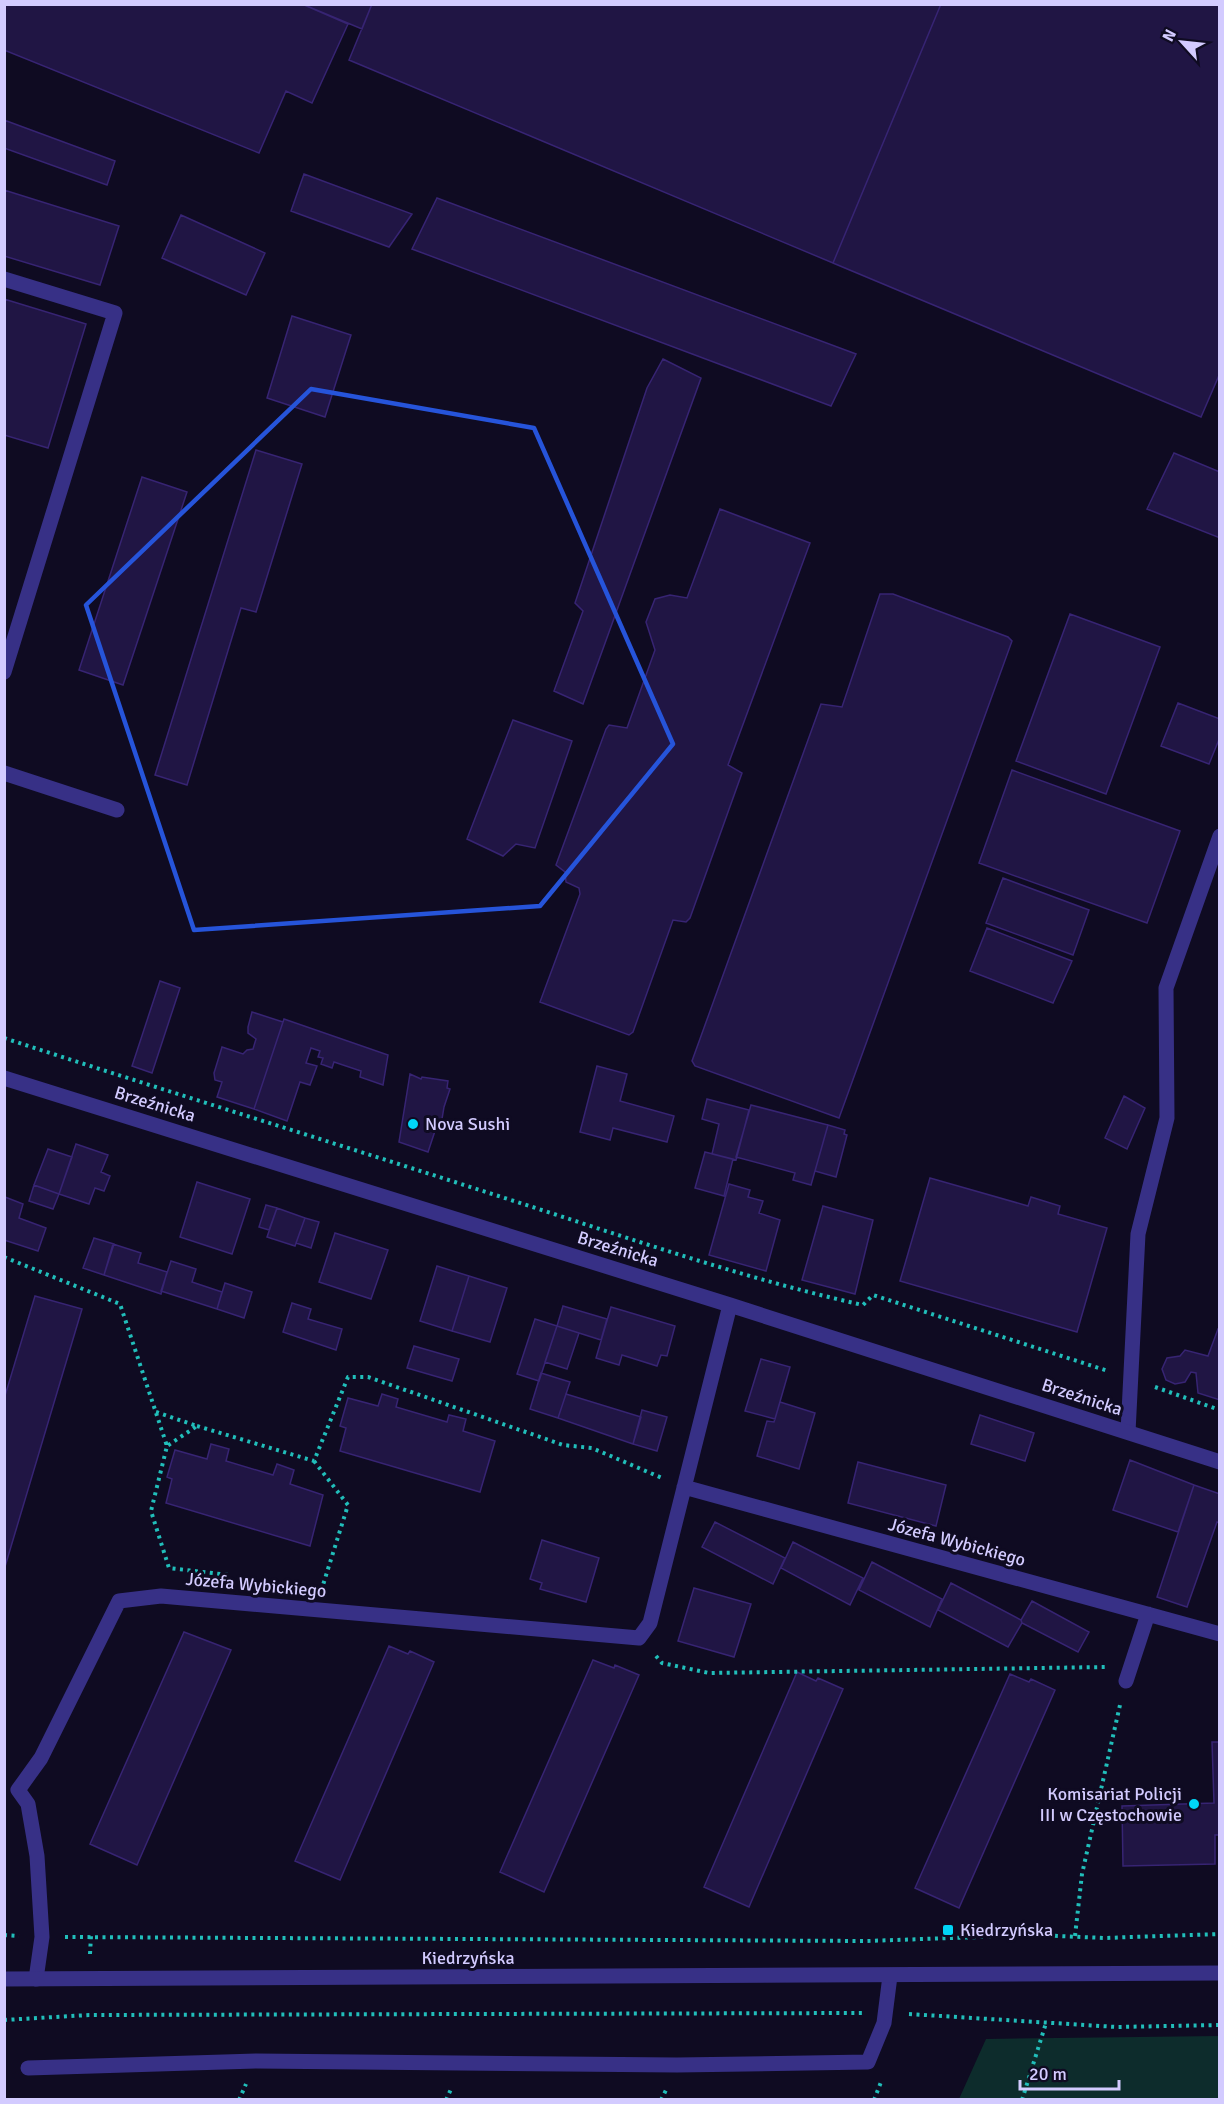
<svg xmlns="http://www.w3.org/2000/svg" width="1224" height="2104" font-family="Signika,sans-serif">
	<rect width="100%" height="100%" fill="#0f0b22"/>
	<path fill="#0d2c2c" d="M1219 2036V2099H959L986 2039Z"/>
	<path fill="#201544" stroke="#372473" stroke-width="1.5" d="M4 4H302L348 24 312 103 286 91 259 153 4 50Z
		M302 4H372L362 29Z
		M372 4H941L833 263 349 60Z
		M941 4H1220V373L1201 417 833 263Z
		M4 120 115 161 107 185 4 148Z
		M304 174 412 214 389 247 291 211Z
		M4 190 119 226 100 285 4 256Z
		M437 198 856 354 831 406 412 249Z
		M181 215 265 253 246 295 162 258Z
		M4 299 86 324 48 448 4 435Z
		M292 316 351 335 325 417 267 398Z
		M663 359 701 378 583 704 554 691 583 611 575 603 647 388Z
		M256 450 302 464 256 612 241 608 187 785 155 775Z
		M1174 453 1220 472V538L1147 509Z
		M142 477 187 492 123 685 79 670Z
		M720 509 810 543 728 765 742 773 690 918 686 922 673 920 633 1032 629 1035 540 1002 580 894 579 888 566 882 565 872 556 865 606 729 609 725 627 728 655 650 646 622 655 599 670 595 687 598Z
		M880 594H893L1008 637 1012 641 839 1118 695 1066 692 1061 821 704 842 707Z
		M1070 614 1160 647 1106 794 1016 761Z
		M1178 703 1220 719V737L1209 764 1161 746Z
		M513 720 572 741 535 848 516 844 503 856 467 839Z
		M1012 770 1180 831 1147 923 979 863Z
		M1003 878 1089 910 1073 955 986 923Z
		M987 928 1072 961 1053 1003 970 971Z
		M160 981 180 988 152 1073 132 1066Z
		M252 1012 283 1022 254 1109 217 1097 222 1082 215 1080 214 1073 222 1047 243 1054 247 1050 253 1049 256 1039 248 1033V1027Z
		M284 1019 388 1055 383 1085 360 1077 361 1071 334 1062 332 1068 321 1064 323 1058 318 1057 320 1051 311 1048 306 1063 317 1066 310 1085 300 1082 287 1121 254 1109Z
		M597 1066 627 1074 620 1101 674 1116 667 1142 613 1128 610 1140 580 1132Z
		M410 1074 421 1079 422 1077 448 1081 447 1088 450 1089 444 1107 440 1131H435L428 1152 399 1142Z
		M1124 1096 1145 1108 1127 1149 1105 1138Z
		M707 1099 749 1110 736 1160 712 1154 719 1124 702 1119Z
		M751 1105 828 1125 811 1185 793 1180 795 1173 736 1157Z
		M828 1125 845 1130 844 1134 847 1135 836 1177 815 1171Z
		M76 1144 108 1155 101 1172 110 1176 104 1191 95 1188 89 1204 59 1194Z
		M48 1149 72 1157 59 1194 34 1185Z
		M705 1152 733 1159 724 1196 695 1188Z
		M930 1178 1028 1206 1031 1197 1060 1206 1058 1214 1107 1228 1077 1332 900 1281Z
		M197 1182 250 1199 232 1254 180 1237Z
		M729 1184 750 1190 748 1197 763 1201 759 1213 780 1220 766 1271 709 1255Z
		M34 1185 59 1194 53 1209 29 1201Z
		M5 1197 23 1204 19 1218 46 1228 38 1251 4 1240Z
		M266 1205 277 1208 269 1230 259 1227Z
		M823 1206 873 1220 855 1294 802 1280Z
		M277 1208 305 1218 295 1246 267 1237Z
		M305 1218 319 1222 311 1248 296 1243Z
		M335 1233 388 1250 371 1299 319 1282Z
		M94 1238 114 1244 104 1275 83 1268Z
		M113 1244 141 1253 138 1263 167 1272 161 1294 104 1275Z
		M171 1261 196 1269 192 1282 222 1292 217 1309 161 1291Z
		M437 1266 469 1276 452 1331 420 1321Z
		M469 1276 507 1288 490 1342 452 1331Z
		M225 1283 252 1292 244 1318 217 1309Z
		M35 1296 82 1309 4 1570V1399Z
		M292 1303 311 1309 308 1319 342 1329 336 1350 283 1332Z
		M563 1306 607 1319 601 1340 557 1326Z
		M611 1307 675 1326 667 1356 661 1355 657 1366 622 1355 619 1365 596 1358Z
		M535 1319 557 1326 539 1381 517 1374Z
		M557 1326 579 1333 567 1369 545 1362Z
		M1218 1329 1220 1330V1400L1198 1393 1196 1373 1191 1372 1185 1382 1175 1384 1166 1380 1162 1369 1167 1358 1180 1356 1185 1350 1208 1356Z
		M414 1346 459 1359 452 1381 407 1368Z
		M761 1359 790 1367 775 1419 745 1411Z
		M541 1373 570 1382 558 1418 530 1409Z
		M382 1394 398 1399 396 1407 447 1422 449 1415 466 1419 463 1431 495 1441 480 1492 340 1451 346 1428 340 1426 348 1398 378 1406Z
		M566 1394 641 1417 633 1444 558 1418Z
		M780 1402 815 1413 799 1469 757 1456 767 1421 774 1422Z
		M642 1410 667 1417 657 1451 633 1444Z
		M980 1415 1034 1433 1025 1461 971 1444Z
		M211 1444 229 1449 226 1461 273 1475 277 1464 294 1470 290 1484 323 1495 310 1546 166 1503 172 1479 167 1477 175 1450 207 1459Z
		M1130 1460 1194 1485 1178 1532 1113 1510Z
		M858 1462 946 1485 936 1526 848 1503Z
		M1194 1485 1220 1494V1523L1217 1522 1187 1607 1157 1597Z
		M715 1522 785 1558 773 1584 702 1547Z
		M542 1540 599 1558 586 1602 540 1589 542 1583 530 1579Z
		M793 1542 863 1578 850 1605 781 1568Z
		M872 1562 942 1599 930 1627 859 1590Z
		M951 1583 1021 1620 1022 1623 1008 1647 938 1610Z
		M694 1588 751 1604 734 1657 678 1641Z
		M1032 1601 1089 1632 1078 1652 1022 1623 1021 1620Z
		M184 1632 231 1650 137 1865 90 1844Z
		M389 1646 408 1654 410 1651 434 1662 340 1880 295 1861Z
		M593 1660 614 1668 615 1665 639 1675 544 1892 500 1872Z
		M797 1672 816 1681 818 1678 843 1689 749 1907 704 1887Z
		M1010 1674 1029 1682 1031 1679 1055 1690 959 1908 915 1888Z
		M1212 1742H1220V1835H1215V1864L1123 1866 1122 1806 1214 1803Z"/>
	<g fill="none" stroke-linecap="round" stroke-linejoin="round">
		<path stroke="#21beba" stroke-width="4" stroke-dasharray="3 4.5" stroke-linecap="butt" d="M4 1038C166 1091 328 1141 489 1193 612 1232 736 1277 863 1305L873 1295 1108 1371
			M4 1257 120 1304 167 1446 151 1511 169 1568 229 1575
			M1155 1387 1220 1410
			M156 1412 197 1426 167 1446
			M197 1426 314 1461 348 1377H368L563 1445 592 1448 662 1478
			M314 1461 348 1505 323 1585
			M656 1656 662 1663 709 1673 1106 1667
			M4 1935 19 1936
			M1075 1936 1082 1874 1120 1705
			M65 1937 867 1941 1035 1935 1104 1938 1220 1934
			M90 1954 91 1936
			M909 2014 1117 2027 1220 2025
			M4 2020 89 2015 862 2013
			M239 2100 246 2084
			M446 2100 452 2087
			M661 2100 666 2090
			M874 2100 881 2082
			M1022 2100 1046 2023"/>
		<path stroke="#373086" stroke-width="15" d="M4 279 115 313 4 672
			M4 773 117 810
			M1128 1432 1138 1234 1167 1118 1166 988 1220 836
			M28 2068 256 2061 677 2065 868 2062 884 2023 890 1976"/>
		<path stroke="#373086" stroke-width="15" d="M4 1078 730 1305 1220 1462
			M684 1487 1220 1634
			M1126 1681 1148 1614
			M36 1979 42 1937 37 1856 28 1804 18 1790 41 1758 119 1601 161 1596 639 1638 650 1623 730 1305"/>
		<path stroke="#373086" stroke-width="15" d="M4 1979 1220 1973"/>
	</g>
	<path fill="none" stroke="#2654da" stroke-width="4.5" stroke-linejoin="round" d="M311 389 534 428 673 744 540 906 194 930 86 605Z"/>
	<g fill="#00d5f6" stroke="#0f0b22" stroke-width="2">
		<circle cx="413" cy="1124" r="6"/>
		<circle cx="1194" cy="1804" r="6"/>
		<rect x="942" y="1924" width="12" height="12" rx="3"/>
	</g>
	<g text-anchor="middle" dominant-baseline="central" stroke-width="6" stroke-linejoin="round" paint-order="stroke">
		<g font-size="18" fill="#d3cbff" stroke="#0f0b22">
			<text transform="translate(155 1104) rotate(17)">Brzeźnicka</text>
			<text transform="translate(618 1249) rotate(17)">Brzeźnicka</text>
			<text transform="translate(1082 1397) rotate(18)">Brzeźnicka</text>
			<text transform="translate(957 1542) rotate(15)">Józefa Wybickiego</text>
			<text transform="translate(256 1585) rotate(5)">Józefa Wybickiego</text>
			<text x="468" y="1958">Kiedrzyńska</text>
		</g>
		<g font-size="18" fill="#d3cbff" stroke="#0f0b22" text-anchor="start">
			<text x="425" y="1124">Nova Sushi</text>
			<text x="1182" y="1794" text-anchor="end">Komisariat Policji<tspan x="1182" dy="21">III w Częstochowie</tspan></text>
			<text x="960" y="1930">Kiedrzyńska</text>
		</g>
	</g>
	<rect width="1224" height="2104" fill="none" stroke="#d3cbff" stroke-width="12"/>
	<g transform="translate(1182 42) rotate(297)" stroke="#0f0b22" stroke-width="4.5" paint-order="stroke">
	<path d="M0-4.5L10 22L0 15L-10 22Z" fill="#d3cbff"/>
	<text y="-9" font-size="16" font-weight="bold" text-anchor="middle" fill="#d3cbff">N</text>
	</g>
	<path d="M1020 2080v9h99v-9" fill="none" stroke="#d3cbff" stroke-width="3"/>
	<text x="1029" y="2080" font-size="18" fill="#d3cbff" stroke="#0f0b22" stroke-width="4.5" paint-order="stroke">20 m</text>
</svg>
